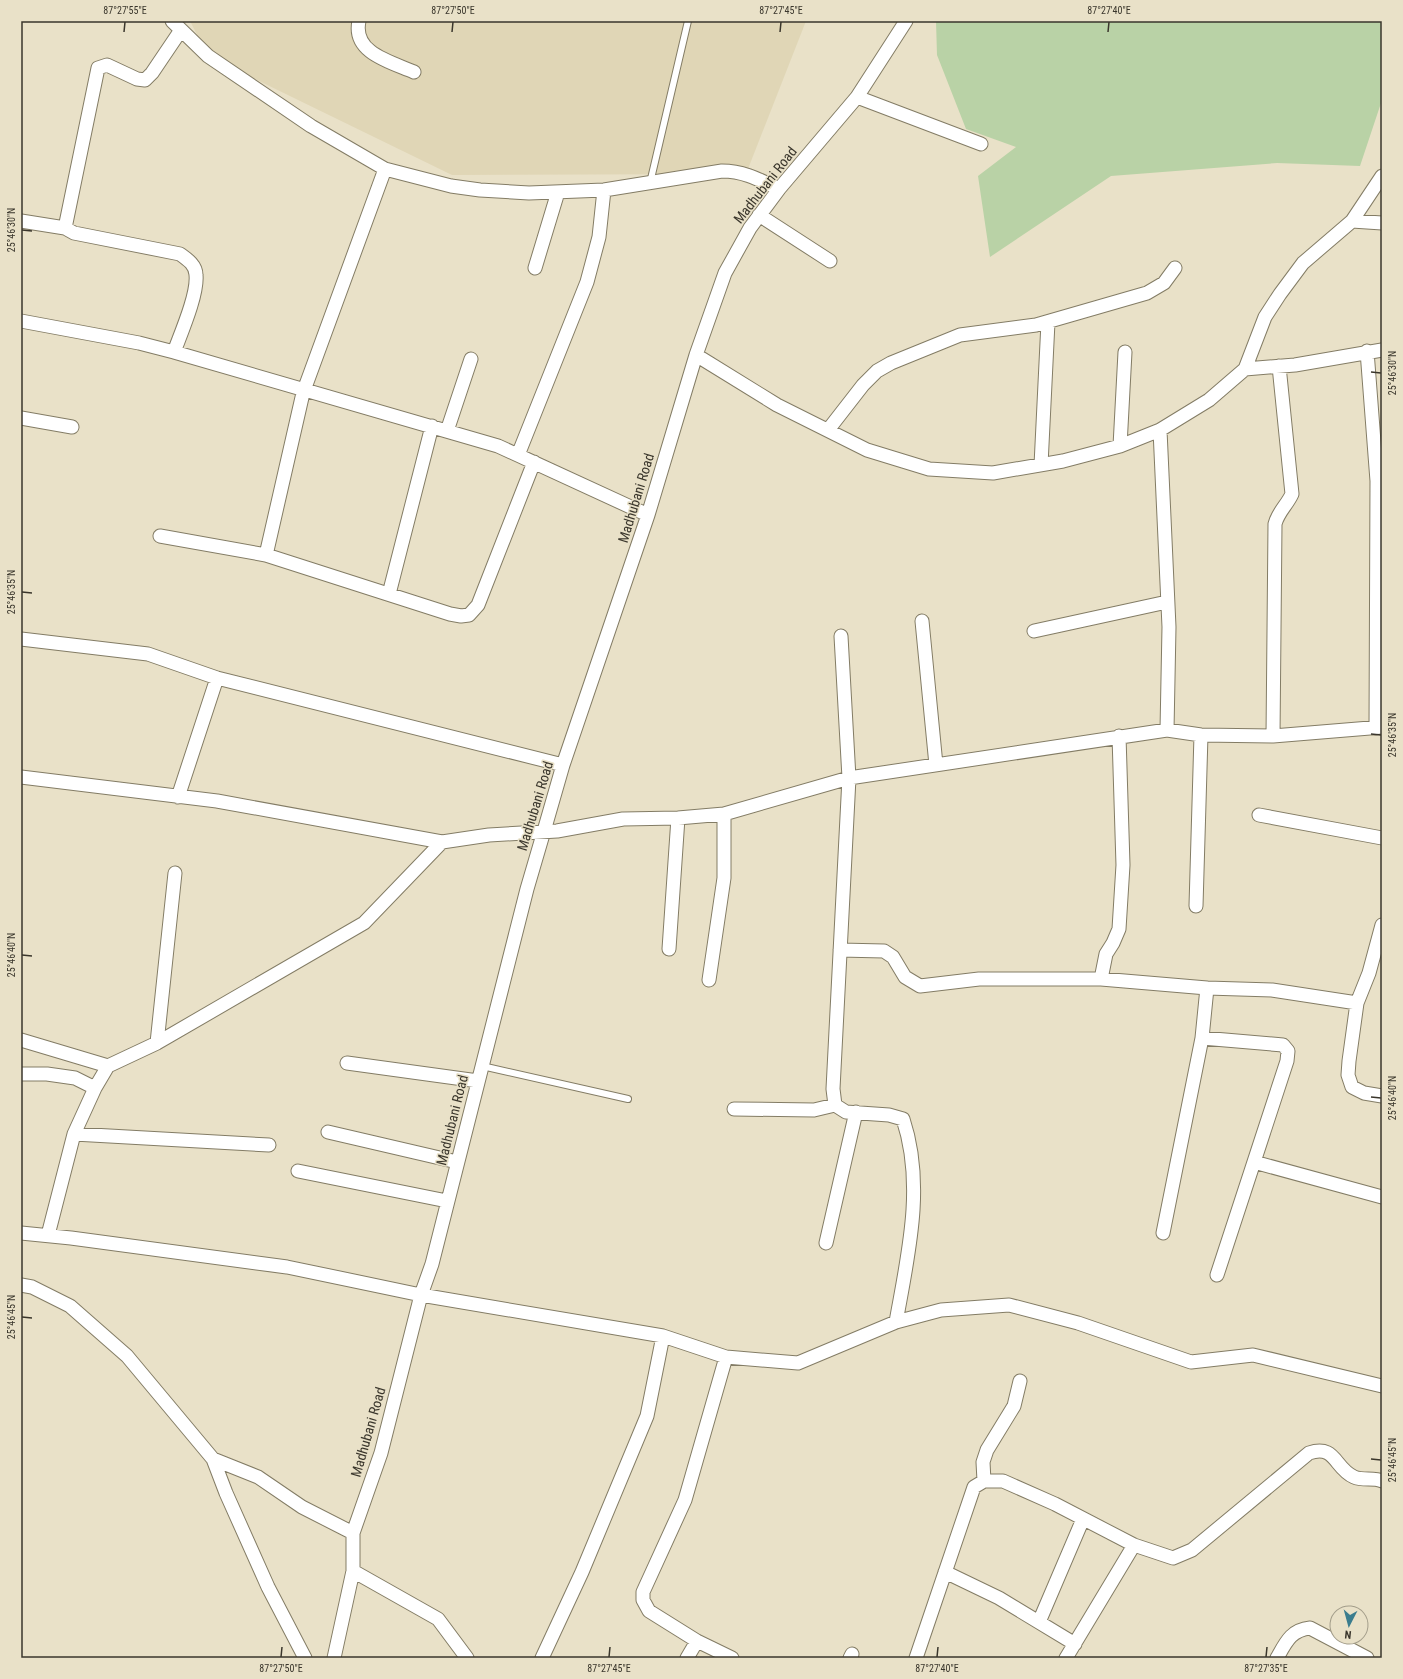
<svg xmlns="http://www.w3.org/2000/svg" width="1403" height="1679" font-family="'Roboto Condensed',sans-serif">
	<rect width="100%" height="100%" fill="#e9e1c8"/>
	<path fill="#e0d6b6" d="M190 21H806L746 174 452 175 208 56Z"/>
	<path fill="#b9d2a6" d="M936 21H1382V100L1360 166 1277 163 1111 176 990 257 978 176 1016 147 966 129 937 55Z"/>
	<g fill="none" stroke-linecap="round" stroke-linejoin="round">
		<defs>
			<path id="lane" d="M650 183 688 21
				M482 1066 628 1099"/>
			<path id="street" d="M172 21 208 56 311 126 385 169 451 186 480 190 529 193 604 190 722 171C744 171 760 180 779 189
				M359 21C352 53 391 62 414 72
				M857 97 981 144
				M759 215 830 261
				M21 221 65 228 74 233 180 254C187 259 196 265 196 275 198 294 181 333 174 352
				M1352 221 1382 223
				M65 228 98 68 107 65 137 79 145 80 152 73 181 30
				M535 268 558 192
				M21 321 139 343 174 352 498 446 648 515
				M1367 351 1377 481 1376 728
				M696 355 777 405 867 450 929 469 993 473 1063 461 1120 446 1160 430 1209 400 1245 369 1295 365 1382 350
				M1245 369 1265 317 1280 294 1303 263 1352 221 1382 176
				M21 418 72 427
				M828 430 863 385 877 371 891 363 960 335 1036 325 1147 293 1164 283 1175 268
				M1160 430 1169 627 1167 730
				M447 431 471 359
				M1120 446 1125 352
				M518 455 587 282 599 237 604 190
				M1041 465 1048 322
				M160 536 266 555 450 614 461 616 469 615 478 605 534 462
				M266 555 303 393 385 169
				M389 594 432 426
				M922 621 936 765
				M1034 631 1167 602
				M841 636 849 778 833 1089 835 1105 846 1112 889 1115 903 1119C925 1185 908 1255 896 1322
				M21 639 148 654 217 678 563 765
				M1273 736 1275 524C1278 512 1287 505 1292 494L1279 366
				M21 777 217 801 442 842 489 835 557 831 623 819 678 818 724 814 849 778 1167 730 1201 735 1273 736 1382 727
				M178 797 217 678
				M1259 815 1382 838
				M1196 906 1201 735
				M1382 925 1369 973 1357 1003 1349 1061 1348 1075 1352 1087 1364 1093 1382 1096
				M669 949 678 818
				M840 950 884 951 893 957 905 977 920 986 979 979H1101L1207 988 1272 990 1357 1003
				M1101 979 1106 954 1113 943 1119 929 1123 865 1119 736
				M709 980 724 878V814
				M1202 1038 1283 1045 1288 1051 1287 1061 1217 1275
				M21 1040 108 1066
				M157 1043 175 873
				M347 1063 478 1081
				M21 1074H47L75 1078 95 1088
				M734 1109 814 1110 835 1105
				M328 1132 457 1162
				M74 1134 269 1145
				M1254 1162 1382 1197
				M298 1171 447 1201
				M21 1233 71 1238 287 1267 421 1295 663 1336 726 1357 798 1363 896 1322 941 1310 1009 1305 1078 1323 1191 1362 1253 1355 1382 1386
				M1163 1233 1202 1038 1207 988
				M48 1235 74 1134 95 1088 108 1066 157 1043 364 923 442 842
				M826 1243 856 1112
				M21 1285 32 1287 70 1306 127 1356 213 1459 226 1493 268 1587 305 1658
				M726 1357 685 1500 643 1592V1600L649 1611 697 1641 732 1658
				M213 1459 258 1477 302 1507 353 1533
				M984 1481 983 1462 987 1450 1014 1406 1020 1381
				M353 1571 438 1619 467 1658
				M945 1572 999 1598 1075 1644
				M1039 1622 1083 1519
				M334 1658 353 1571V1533L381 1453 421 1295 432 1264 527 889 544 831 563 765 648 515 696 355 725 273 750 228 779 189 857 97 906 21
				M542 1658 582 1572 647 1416 663 1336
				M687 1658 697 1641
				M850 1658 852 1654
				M916 1658 974 1487 984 1481H1003L1055 1504 1134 1545 1173 1558 1192 1550 1309 1453C1336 1444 1334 1468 1354 1477 1363 1481 1374 1477 1382 1481
				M1066 1658 1134 1545
				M1277 1658C1286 1642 1291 1630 1310 1628L1367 1658"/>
		</defs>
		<use href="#lane" stroke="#837c65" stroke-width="8"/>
		<use href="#street" stroke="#837c65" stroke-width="15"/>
		<use href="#lane" stroke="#fff" stroke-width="6"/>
		<use href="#street" stroke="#fff" stroke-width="13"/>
	</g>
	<path fill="none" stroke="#3a362c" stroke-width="1.5" d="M124 32 125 22M452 32 453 22M780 32 781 22M1108 32 1109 22M22 230 32 231M1371 372 1381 373M22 592 32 593M1371 734 1381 735M22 955 32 956M1371 1097 1381 1098M22 1317 32 1318M1371 1459 1381 1460M281 1657 282 1647M609 1657 610 1647M937 1657 938 1647M1266 1657 1267 1647"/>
	<g text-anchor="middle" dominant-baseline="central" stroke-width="3" stroke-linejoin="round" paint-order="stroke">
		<g font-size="14" fill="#3a362c" stroke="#e9e1c8">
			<text transform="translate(765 185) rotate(-52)">Madhubani Road</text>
			<text transform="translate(636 498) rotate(-73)">Madhubani Road</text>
			<text transform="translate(535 806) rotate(-73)">Madhubani Road</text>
			<text transform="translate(452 1120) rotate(-76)">Madhubani Road</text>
			<text transform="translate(368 1432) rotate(-74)">Madhubani Road</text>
		</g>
	</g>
	<rect width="1403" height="1679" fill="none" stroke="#e9e1c8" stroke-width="44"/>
	<g transform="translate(1349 1625) rotate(186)"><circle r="19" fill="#e9e1c8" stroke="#a39d8a"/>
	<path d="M0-3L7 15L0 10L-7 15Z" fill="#3b7d8e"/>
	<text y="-6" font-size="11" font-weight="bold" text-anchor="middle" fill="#3a362c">N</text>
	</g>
	<rect x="22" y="22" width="1359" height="1635" fill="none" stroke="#3a362c" stroke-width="1.5"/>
	<g font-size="10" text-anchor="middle" fill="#3a362c">
		<text x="125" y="14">87°27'55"E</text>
		<text x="453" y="14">87°27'50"E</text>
		<text x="781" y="14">87°27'45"E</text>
		<text x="1109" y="14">87°27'40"E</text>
		<text transform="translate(11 230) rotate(-90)" y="4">25°46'30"N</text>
		<text transform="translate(1392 373) rotate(-90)" y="4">25°46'30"N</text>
		<text transform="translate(11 592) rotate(-90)" y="4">25°46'35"N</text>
		<text transform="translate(1392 735) rotate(-90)" y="4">25°46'35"N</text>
		<text transform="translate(11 955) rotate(-90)" y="4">25°46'40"N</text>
		<text transform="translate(1392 1098) rotate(-90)" y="4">25°46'40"N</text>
		<text transform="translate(11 1317) rotate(-90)" y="4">25°46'45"N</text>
		<text transform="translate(1392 1460) rotate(-90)" y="4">25°46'45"N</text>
		<text x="281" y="1672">87°27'50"E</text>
		<text x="609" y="1672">87°27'45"E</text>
		<text x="937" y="1672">87°27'40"E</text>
		<text x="1266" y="1672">87°27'35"E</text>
	</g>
</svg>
